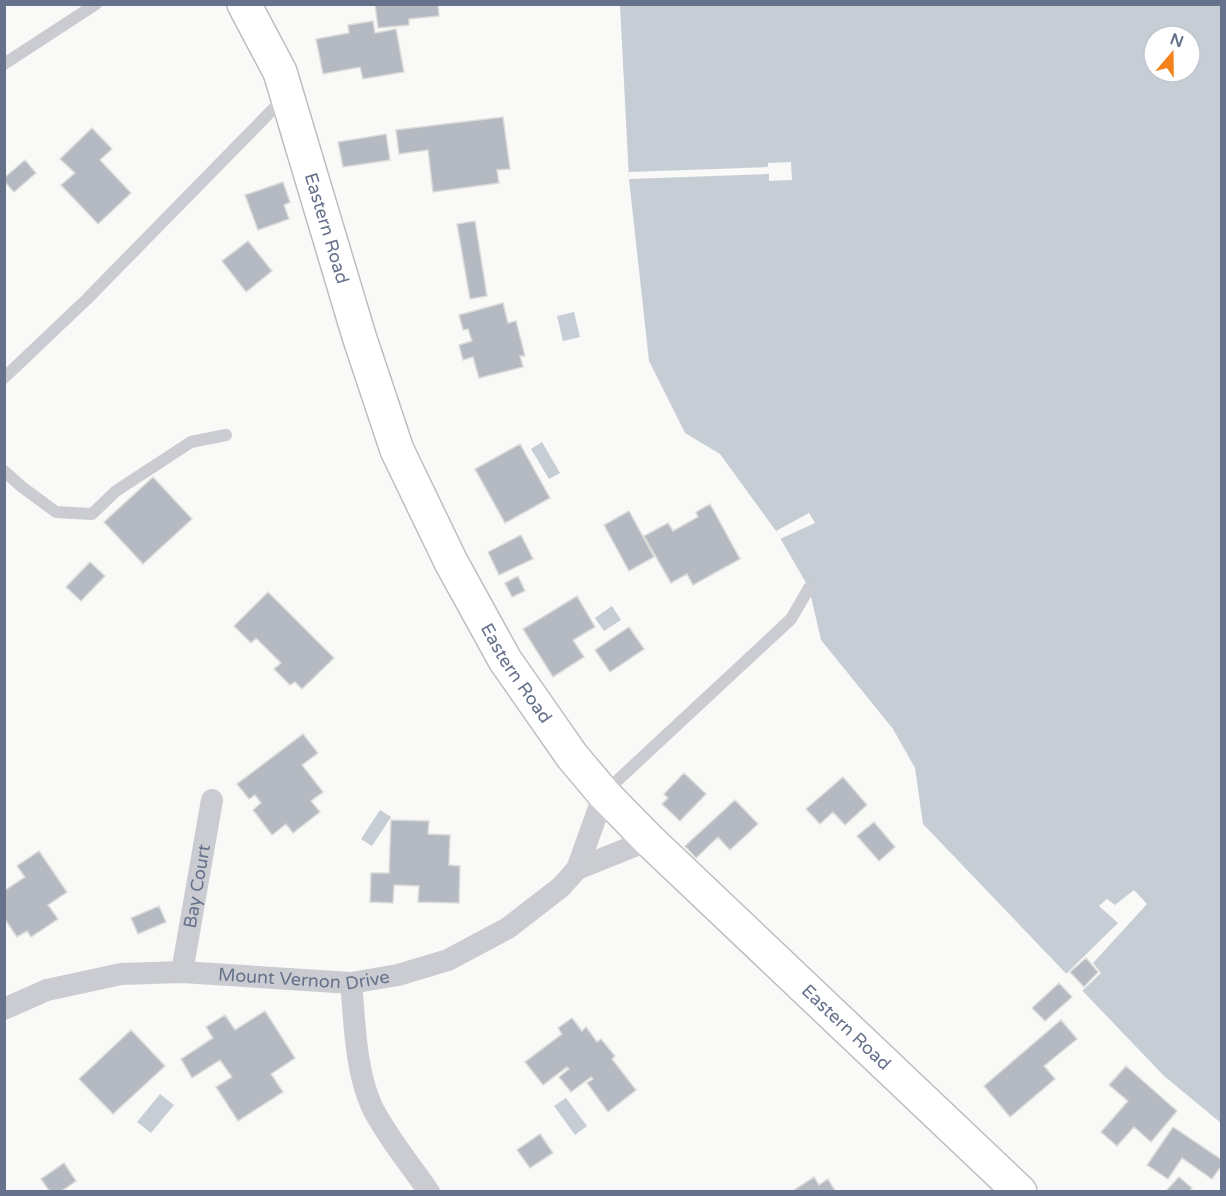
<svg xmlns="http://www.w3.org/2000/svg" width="1226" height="1196" font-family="'Varela Round',sans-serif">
	<rect width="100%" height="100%" fill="#f9faf7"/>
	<path fill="#c6cdd5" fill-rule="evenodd" d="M620 5H1221V1123L1164 1076 923 824 915 768 893 729 821 640 809 588 776 531 720 454 685 433 649 361 629 179ZM1154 36H1190V72H1154Z
		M574 312 580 337 563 341 557 316Z
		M542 442 560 473 549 479 531 449Z
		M612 606 621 620 604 631 595 618Z
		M380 810 391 817 372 846 361 839Z
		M160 1094 174 1105 151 1133 137 1122Z
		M566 1098 587 1126 575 1135 554 1106Z"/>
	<path fill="#f9faf7" d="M791 162 792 180 769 181V174L629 179V172L768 167V163Z
		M809 513 815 523 780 539 776 531Z
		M1134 890 1147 904 1093 963 1101 973 1082 991 1066 974 1118 923 1099 906 1107 899 1115 905Z"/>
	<path fill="#b4b9c2" stroke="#dbdcd9" stroke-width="1.5" d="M375 4H438L439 16 409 19V25L378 28Z
		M373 21 375 33 396 29 404 72 363 79 360 67 323 74 316 39 349 33 348 25Z
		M503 117 510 169 497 170 499 183 433 192 428 150 399 154 396 130Z
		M92 128 112 149 100 160 131 193 98 224 61 185 75 173 60 159Z
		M386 134 390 160 343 167 338 142Z
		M25 160 36 173 14 192 4 181V178Z
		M283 182 290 202 284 205 289 219 258 230 245 195Z
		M475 221 487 296 470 299 457 224Z
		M248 241 272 271 246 292 222 261Z
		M503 303 508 323 516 321 525 356H520L523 367 479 378 473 357 463 360 459 345 472 341 468 329 463 330 459 315Z
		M520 444 550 498 505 523 475 469Z
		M153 477 192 519 143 564 104 522Z
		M710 504 740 559 693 585 687 574 671 583 644 536 668 523 673 531 698 517 696 512Z
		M629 511 654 557 629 571 604 525Z
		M521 535 533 559 499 575 488 552Z
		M90 562 105 576 81 601 66 587Z
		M518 576 525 591 512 597 505 583Z
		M268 592 334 658 302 689 295 682 290 685 274 669 281 663 256 638 251 643 234 626Z
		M577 596 595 627 573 640 584 657 553 677 523 629Z
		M629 627 644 649 610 672 595 650Z
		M303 734 318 753 302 765 323 792 311 801 320 812 293 833 286 824 272 835 253 810 261 803 255 795 249 799 237 784Z
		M684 773 706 794 680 821 662 804 668 798 664 794Z
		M843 777 867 805 845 825 833 812 820 824 806 809Z
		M735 800 758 824 730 850 718 837 696 858 685 846Z
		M391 820 429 821 428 834 450 835 449 865 460 866 459 903 418 902 419 886 394 885 393 903 370 902 371 873H389Z
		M874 822 895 847 879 861 857 836Z
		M39 851 67 892 48 905 58 919 31 937 27 931 17 937 4 918V891L25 877 17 866Z
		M159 906 166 922 138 934 131 918Z
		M1086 958 1098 972 1084 987 1070 972Z
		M1059 983 1072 997 1045 1021 1032 1008Z
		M265 1011 295 1058 271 1074 283 1092 238 1121 216 1087 232 1077 220 1060 192 1078 181 1059 213 1038 206 1027 225 1015 235 1030Z
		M572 1018 582 1031 586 1027 597 1042 601 1039 615 1056 612 1059 636 1090 608 1112 587 1083 593 1079 591 1077 571 1092 559 1077 569 1069 567 1067 543 1085 525 1062 562 1034 558 1028Z
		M1061 1020 1077 1039 1044 1066 1055 1079 1010 1117 984 1086Z
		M131 1030 165 1066 113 1114 79 1079Z
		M1126 1066 1177 1111 1151 1142 1134 1127 1117 1146 1101 1132 1128 1101 1109 1085Z
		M1173 1127 1222 1160V1165L1212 1179 1182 1158 1168 1179 1147 1165Z
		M540 1134 553 1153 530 1168 517 1150Z
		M64 1163 76 1181 60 1192H50L41 1179Z
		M814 1177 819 1185 828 1179 836 1192H791Z
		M1179 1177 1192 1188 1189 1192H1165Z"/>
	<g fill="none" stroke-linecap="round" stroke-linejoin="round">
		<defs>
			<g id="highway">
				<path id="s3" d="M244 4 280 72 359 336 397 450 451 562 505 660 572 756 604 794 649 840 1020 1192"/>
			</g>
		</defs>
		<use href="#highway" stroke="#bcbec3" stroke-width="36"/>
		<path stroke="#caccd1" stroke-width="12" d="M4 64 96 4
			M4 378 87 299 284 98
			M4 471 22 487 56 512 92 514 116 491 191 442 226 435
			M605 792 791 619 809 588"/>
		<g stroke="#caccd1" stroke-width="22">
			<path d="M577 869 649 840"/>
			<path id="s1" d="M182 972 212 800"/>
			<path d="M351 983C355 1024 355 1069 372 1107 387 1137 410 1164 429 1192"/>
			<path id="s2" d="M4 1009 47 990 121 974 182 972 351 983 398 975 448 960 508 928 561 887 577 869 604 794"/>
		</g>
		<use href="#highway" stroke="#fff" stroke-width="33"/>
	</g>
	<g text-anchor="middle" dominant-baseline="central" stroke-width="6" stroke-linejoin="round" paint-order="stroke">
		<g font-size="18" fill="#66728b" stroke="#fff">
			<text stroke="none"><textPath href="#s3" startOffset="240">Eastern Road</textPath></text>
			<text stroke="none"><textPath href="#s3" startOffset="726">Eastern Road</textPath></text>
			<text stroke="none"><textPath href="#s1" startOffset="87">Bay Court</textPath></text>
			<text stroke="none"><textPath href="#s2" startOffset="306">Mount Vernon Drive</textPath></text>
			<text stroke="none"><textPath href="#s3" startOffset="1212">Eastern Road</textPath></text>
		</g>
	</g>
	<rect width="1226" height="1196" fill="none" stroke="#66728b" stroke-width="12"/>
	<g transform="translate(1172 54) rotate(20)"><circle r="28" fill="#ffffff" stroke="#c2c7d1" stroke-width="1.5"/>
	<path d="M0-4.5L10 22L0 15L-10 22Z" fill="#f4821d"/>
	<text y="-9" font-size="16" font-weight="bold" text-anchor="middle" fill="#66728b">N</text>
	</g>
</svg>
